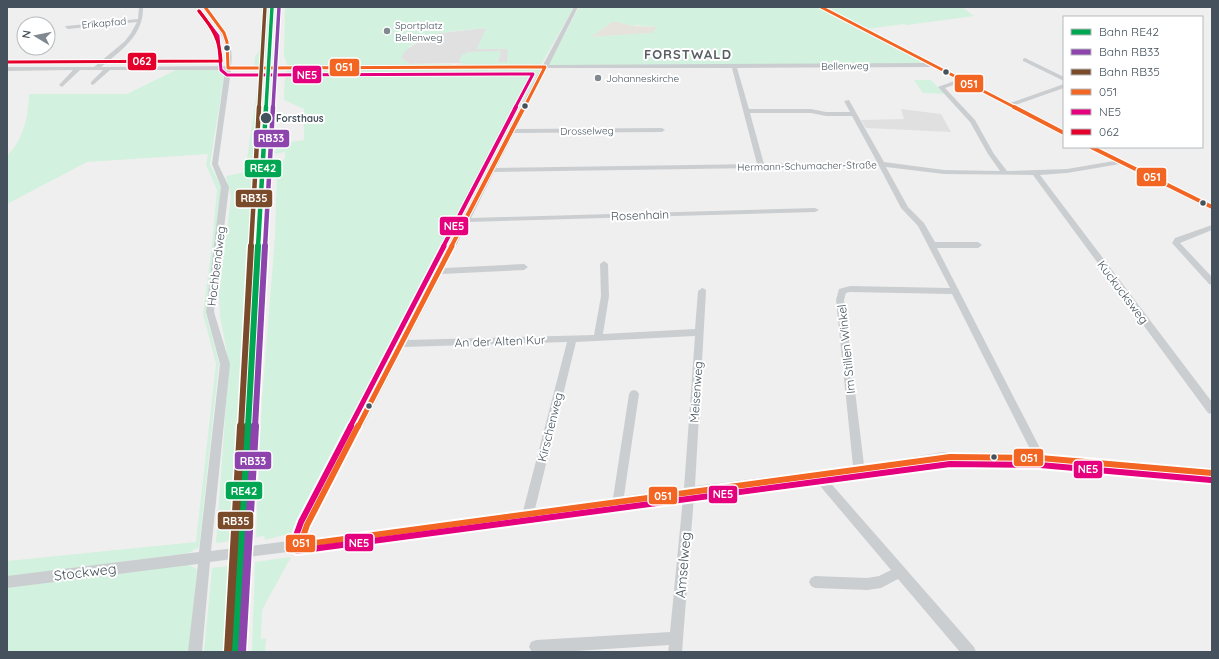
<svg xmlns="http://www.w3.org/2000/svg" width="1219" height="659" font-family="Quicksand,sans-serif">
	<rect width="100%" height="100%" fill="#f0efef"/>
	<path fill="#e5e3dc" d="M613 21 634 26 657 27 653 33 590 37Z"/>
	<path fill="#e1e0e1" d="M486 28 478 49H509L507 62 410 64 400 58 404 51 431 34Z
		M901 109 941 114 951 132 866 128 861 120 904 119Z"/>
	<path fill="#d2f1de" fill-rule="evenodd" d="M262 7H269L266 57 261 62V67H254L255 57 259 51Z
		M285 7H574L541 65 458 66 457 64 467 63 459 62 462 54H466L467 52 501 51 498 62H507L508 49H477L486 28C460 31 414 30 401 58L410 64H453L450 66 288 67 284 56Z
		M579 7H819L927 64 550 66 549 64ZM613 21 634 26 636 25 657 27 652 33 591 37Z
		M823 7H962L974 16 907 25 904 24 867 29Z
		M540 69 295 532 265 540 264 536 256 537 262 399 275 237 277 171 285 158V152L275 154 274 152 276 151V144L304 140V109L284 100 285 73 288 70Z
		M176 70H225L210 164 222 189 206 314 219 363 199 547 189 553 7 577V561L196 542 216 364 203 314 212 245 217 190 206 165 208 154 87 162 7 204V156C24 138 28 118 29 94H127Z
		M262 71V84H263L238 540 216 543 229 364 220 316 219 293 231 197 226 176 246 172C248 144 254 118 257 89H260Z
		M914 80H931L945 94 923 93Z
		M291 557 262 610 261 639 266 638 265 652H252L255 562Z
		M187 564 197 569 189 652H7V588Z
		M236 565 230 652H204L212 568Z"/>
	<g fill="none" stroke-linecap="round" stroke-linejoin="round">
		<path fill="#cbced0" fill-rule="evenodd" d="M139 7H143C144 35 121 51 101 67L226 66C230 40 216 27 203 7H207C221 26 235 41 231 66L543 65 574 7H578L549 65 925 63 819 7H825L1010 103 1064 84V88L1015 105 1064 130V135L962 82 945 88 975 120 994 154 1007 171 1067 169 1114 161 1088 147H1096L1212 204V209H1209L1120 164 1067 173 1040 175 1212 402V414L1208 413 1033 175 944 174 886 167 908 207 924 223 935 242H978L982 245 978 248H937L1043 454 1212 468V478L1040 463 943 462 827 479 974 647 976 652H960L898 579 881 588 867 590 815 588 811 586 809 582 811 578 815 576 867 578 879 576 891 570 815 480 694 496 682 652H668L669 645 560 652H532L529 647 531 642 536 640 670 632 683 498 475 528 210 562 202 652H188L198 564 7 588V576L199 552 220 364 206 312 221 187 212 164 225 70H110L93 85 91 84V82L103 70H80L62 87 59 85 73 70 7 71V67H94L125 41 131 33 137 22 68 29 65 27 66 26 138 19ZM932 67 957 80 938 87 970 122 988 154 1000 171 944 170 884 162 849 100 844 101 850 112H826L811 109H749L737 68ZM541 68 303 521 296 540 211 551 230 364 214 312 229 187 218 164 231 70ZM547 68H732L757 164 496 168 514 133 662 132 665 130 662 128 516 129ZM750 113H811L826 116H852L877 162 764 164ZM879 166 901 208 918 226 950 288 850 286 839 289 836 300 853 466 695 486 706 291 705 289 702 288 698 291 695 329 603 334 609 296 608 264 604 261 600 264 601 296 594 335 408 340 442 274 524 270 528 267 524 264 445 268 468 222 815 212 819 210 815 208 471 218 494 172 758 168 761 169 764 168ZM850 292 952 294 1032 453 943 452 864 465 844 300 846 293ZM695 336 684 488 624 496 639 394 637 391 634 390 631 391 629 394 613 498 535 509 576 342ZM567 342 523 511 308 539 312 526 404 347Z
			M1025 58 1064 77V81L1023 61V59Z
			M1212 225V230L1180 243 1212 277V285L1209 284 1172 243 1175 238Z"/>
		<defs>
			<path id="bus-1-far3" d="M205 7 224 33 227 42 228 68 545 67 524 108
				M821 7 1016 108"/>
			<path id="bus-1-far2" d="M1014 107 1064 133
				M1091 147 1212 207
				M451 247 524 107"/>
			<path id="bus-1-far1" d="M358 427 452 246"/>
			<path id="bus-1" d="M358 426 307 525 300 545 950 457 1040 458 1212 473"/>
			<path id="bus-2-far3" d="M199 11 218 36 221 70 227 75 533 74 515 108"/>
			<path id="bus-2-far2" d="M443 247 516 107"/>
			<path id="bus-2-far1" d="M350 427 444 246"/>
			<path id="bus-2" d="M351 426 301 522 293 544 297 551 950 464 1040 465 1211 480"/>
			<path id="bus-3" d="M7 62 221 61C220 40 212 27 199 11"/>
		</defs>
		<use href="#bus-1-far3" stroke="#fff" stroke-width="5"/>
		<use href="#bus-1-far2" stroke="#fff" stroke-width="6"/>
		<use href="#bus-1-far1" stroke="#fff" stroke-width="8"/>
		<use href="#bus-1" stroke="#fff" stroke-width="10"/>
		<use href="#bus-2-far3" stroke="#fff" stroke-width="5"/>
		<use href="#bus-2-far2" stroke="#fff" stroke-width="6"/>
		<use href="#bus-2-far1" stroke="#fff" stroke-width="8"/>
		<use href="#bus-2" stroke="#fff" stroke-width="10"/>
		<use href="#bus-3" stroke="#fff" stroke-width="5"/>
		<use href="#bus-1-far3" stroke="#f26522" stroke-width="3"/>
		<use href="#bus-1-far2" stroke="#f26522" stroke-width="4"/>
		<use href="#bus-1-far1" stroke="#f26522" stroke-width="5"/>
		<use href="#bus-1" stroke="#f26522" stroke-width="6"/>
		<use href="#bus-2-far3" stroke="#e5007d" stroke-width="3"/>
		<use href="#bus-2-far2" stroke="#e5007d" stroke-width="4"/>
		<use href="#bus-2-far1" stroke="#e5007d" stroke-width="5"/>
		<use href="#bus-2" stroke="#e5007d" stroke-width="6"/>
		<use href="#bus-3" stroke="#e4002b" stroke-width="3"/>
		<defs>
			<path id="rail-1-far3" d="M266 108 272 7"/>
			<path id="rail-1-far2" d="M258 247 266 107"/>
			<path id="rail-1-far1" d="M248 427 258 246"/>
			<path id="rail-1" d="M235 652 248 426"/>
			<path id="rail-2-far3" d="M273 108 279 7"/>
			<path id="rail-2-far2" d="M265 247 273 107"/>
			<path id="rail-2-far1" d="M255 427 265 246"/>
			<path id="rail-2" d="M242 652 255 426"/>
			<path id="rail-3-far3" d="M259 108 265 7"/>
			<path id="rail-3-far2" d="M251 247 259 107"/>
			<path id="rail-3-far1" d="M241 427 251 246"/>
			<path id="rail-3" d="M228 652 241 426"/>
		</defs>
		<use href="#rail-1-far3" stroke="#fff" stroke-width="5.5"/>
		<use href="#rail-1-far2" stroke="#fff" stroke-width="7"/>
		<use href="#rail-1-far1" stroke="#fff" stroke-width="9"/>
		<use href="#rail-1" stroke="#fff" stroke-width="11"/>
		<use href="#rail-2-far3" stroke="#fff" stroke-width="5.5"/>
		<use href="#rail-2-far2" stroke="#fff" stroke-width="7"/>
		<use href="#rail-2-far1" stroke="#fff" stroke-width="9"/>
		<use href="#rail-2" stroke="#fff" stroke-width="11"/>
		<use href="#rail-3-far3" stroke="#fff" stroke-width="5.5"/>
		<use href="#rail-3-far2" stroke="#fff" stroke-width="7"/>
		<use href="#rail-3-far1" stroke="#fff" stroke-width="9"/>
		<use href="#rail-3" stroke="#fff" stroke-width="11"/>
		<use href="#rail-1-far3" stroke="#00a651" stroke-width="3.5"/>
		<use href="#rail-1-far2" stroke="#00a651" stroke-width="4.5"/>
		<use href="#rail-1-far1" stroke="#00a651" stroke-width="6"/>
		<use href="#rail-1" stroke="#00a651" stroke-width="8"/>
		<use href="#rail-2-far3" stroke="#8e44ad" stroke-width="3.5"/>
		<use href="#rail-2-far2" stroke="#8e44ad" stroke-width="4.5"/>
		<use href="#rail-2-far1" stroke="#8e44ad" stroke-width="6"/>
		<use href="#rail-2" stroke="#8e44ad" stroke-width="8"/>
		<use href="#rail-3-far3" stroke="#7a4b2a" stroke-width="3.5"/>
		<use href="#rail-3-far2" stroke="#7a4b2a" stroke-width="4.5"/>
		<use href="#rail-3-far1" stroke="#7a4b2a" stroke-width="6"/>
		<use href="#rail-3" stroke="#7a4b2a" stroke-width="8"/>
	</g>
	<g fill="#818990" stroke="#fff" stroke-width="1.5">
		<circle cx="387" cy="31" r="4"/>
		<circle cx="598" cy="78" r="4"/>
	</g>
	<g fill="#45525d" stroke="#fff" stroke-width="1.5">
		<circle cx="227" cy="48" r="3.5"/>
		<circle cx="946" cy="72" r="3.5"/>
		<circle cx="525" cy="106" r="3.5"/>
		<circle cx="266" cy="118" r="6"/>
		<circle cx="1203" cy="203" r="3.5"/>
		<circle cx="369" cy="406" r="3.5"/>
		<circle cx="994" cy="457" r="3.5"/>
	</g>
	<g text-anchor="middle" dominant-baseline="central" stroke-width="4" stroke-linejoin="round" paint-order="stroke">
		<g font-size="10" fill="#45525d" stroke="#fff">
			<text transform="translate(104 23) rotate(-5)">Erikapfad</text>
			<text transform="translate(845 66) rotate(-1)">Bellenweg</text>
			<text transform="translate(587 131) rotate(-1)">Drosselweg</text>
			<text transform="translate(807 166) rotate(-1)">Hermann-Schumacher-Straße</text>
		</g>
		<g font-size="10" fill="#45525d" stroke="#fff" text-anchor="start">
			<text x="395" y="25">Sportplatz<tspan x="395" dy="12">Bellenweg</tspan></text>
			<text x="606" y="78">Johanneskirche</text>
		</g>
		<g font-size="10" font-weight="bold" fill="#45525d" stroke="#fff" text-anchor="start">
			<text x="276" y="118">Forsthaus</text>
		</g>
		<g font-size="12" fill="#45525d" stroke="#fff">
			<text transform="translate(640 215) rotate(-2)">Rosenhain</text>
			<text transform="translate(216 266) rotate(-83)">Hochbendweg</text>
			<text transform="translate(1123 292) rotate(53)">Kuckucksweg</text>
			<text transform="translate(500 341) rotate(-2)">An der Alten Kur</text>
			<text transform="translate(846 349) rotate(-96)">Im Stillen Winkel</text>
			<text transform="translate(696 392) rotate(-86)">Meisenweg</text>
			<text transform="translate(550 427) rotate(-76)">Kirschenweg</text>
		</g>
		<g font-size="13" font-weight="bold" letter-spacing="1" fill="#5a5f64" stroke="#fff">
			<text x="688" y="54">FORSTWALD</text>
		</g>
		<g font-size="14" fill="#45525d" stroke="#fff">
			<text transform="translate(683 565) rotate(-85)">Amselweg</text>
			<text transform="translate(85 572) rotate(-7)">Stockweg</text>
		</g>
	</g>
	<g stroke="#fff" stroke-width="1.5">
		<rect x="127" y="52" width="30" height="19" rx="4" fill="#e4002b"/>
		<rect x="329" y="58" width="31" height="19" rx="4" fill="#f26522"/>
		<rect x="292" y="65" width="30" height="19" rx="4" fill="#e5007d"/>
		<rect x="954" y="74" width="30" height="19" rx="4" fill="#f26522"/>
		<rect x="253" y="129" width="37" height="19" rx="4" fill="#8e44ad"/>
		<rect x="244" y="159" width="38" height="19" rx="4" fill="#00a651"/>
		<rect x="1136" y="167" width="31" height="20" rx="4" fill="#f26522"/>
		<rect x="235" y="189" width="38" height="19" rx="4" fill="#7a4b2a"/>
		<rect x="439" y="216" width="30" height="20" rx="4" fill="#e5007d"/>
		<rect x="1013" y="448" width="31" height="19" rx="4" fill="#f26522"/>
		<rect x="234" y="451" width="38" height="19" rx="4" fill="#8e44ad"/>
		<rect x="1073" y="460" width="30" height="19" rx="4" fill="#e5007d"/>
		<rect x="225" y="481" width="38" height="19" rx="4" fill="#00a651"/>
		<rect x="708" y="485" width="30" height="19" rx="4" fill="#e5007d"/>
		<rect x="648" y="486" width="30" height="19" rx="4" fill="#f26522"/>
		<rect x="217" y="511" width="37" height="19" rx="4" fill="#7a4b2a"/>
		<rect x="344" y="533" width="30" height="19" rx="4" fill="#e5007d"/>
		<rect x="285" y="534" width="31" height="19" rx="4" fill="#f26522"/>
	</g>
	<g font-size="11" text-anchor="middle" font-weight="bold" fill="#fff">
		<text x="142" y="65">062</text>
		<text x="344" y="71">051</text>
		<text x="307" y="79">NE5</text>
		<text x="969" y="88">051</text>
		<text x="271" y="142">RB33</text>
		<text x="263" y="172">RE42</text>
		<text x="1152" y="181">051</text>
		<text x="254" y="202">RB35</text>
		<text x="454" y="230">NE5</text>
		<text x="1029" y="462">051</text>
		<text x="253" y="465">RB33</text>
		<text x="1088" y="473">NE5</text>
		<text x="244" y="495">RE42</text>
		<text x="723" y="498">NE5</text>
		<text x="663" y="500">051</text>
		<text x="236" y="525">RB35</text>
		<text x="359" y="547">NE5</text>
		<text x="301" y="547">051</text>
	</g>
	<rect width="1219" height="659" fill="none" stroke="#45525d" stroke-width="16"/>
	<rect x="1063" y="16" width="140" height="132" fill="#ffffff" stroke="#b5babe"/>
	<rect x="1071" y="29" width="20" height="6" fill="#00a651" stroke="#b5babe"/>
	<text x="1099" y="36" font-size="12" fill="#45525d">Bahn RE42</text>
	<rect x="1071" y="49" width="20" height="6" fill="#8e44ad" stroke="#b5babe"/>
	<text x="1099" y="56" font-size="12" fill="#45525d">Bahn RB33</text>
	<rect x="1071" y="69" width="20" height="6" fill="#7a4b2a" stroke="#b5babe"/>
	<text x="1099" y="76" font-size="12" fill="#45525d">Bahn RB35</text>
	<rect x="1071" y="89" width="20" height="6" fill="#f26522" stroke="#b5babe"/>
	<text x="1099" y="96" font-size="12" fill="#45525d">051</text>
	<rect x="1071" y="109" width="20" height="6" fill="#e5007d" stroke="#b5babe"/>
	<text x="1099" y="116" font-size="12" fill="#45525d">NE5</text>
	<rect x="1071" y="129" width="20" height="6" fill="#e4002b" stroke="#b5babe"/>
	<text x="1099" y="136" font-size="12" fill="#45525d">062</text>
	<g transform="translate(36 36) rotate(280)"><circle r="19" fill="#ffffff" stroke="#b5babe"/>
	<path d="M0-3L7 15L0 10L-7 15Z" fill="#818990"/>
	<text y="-6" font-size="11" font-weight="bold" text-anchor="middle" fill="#45525d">N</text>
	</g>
</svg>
